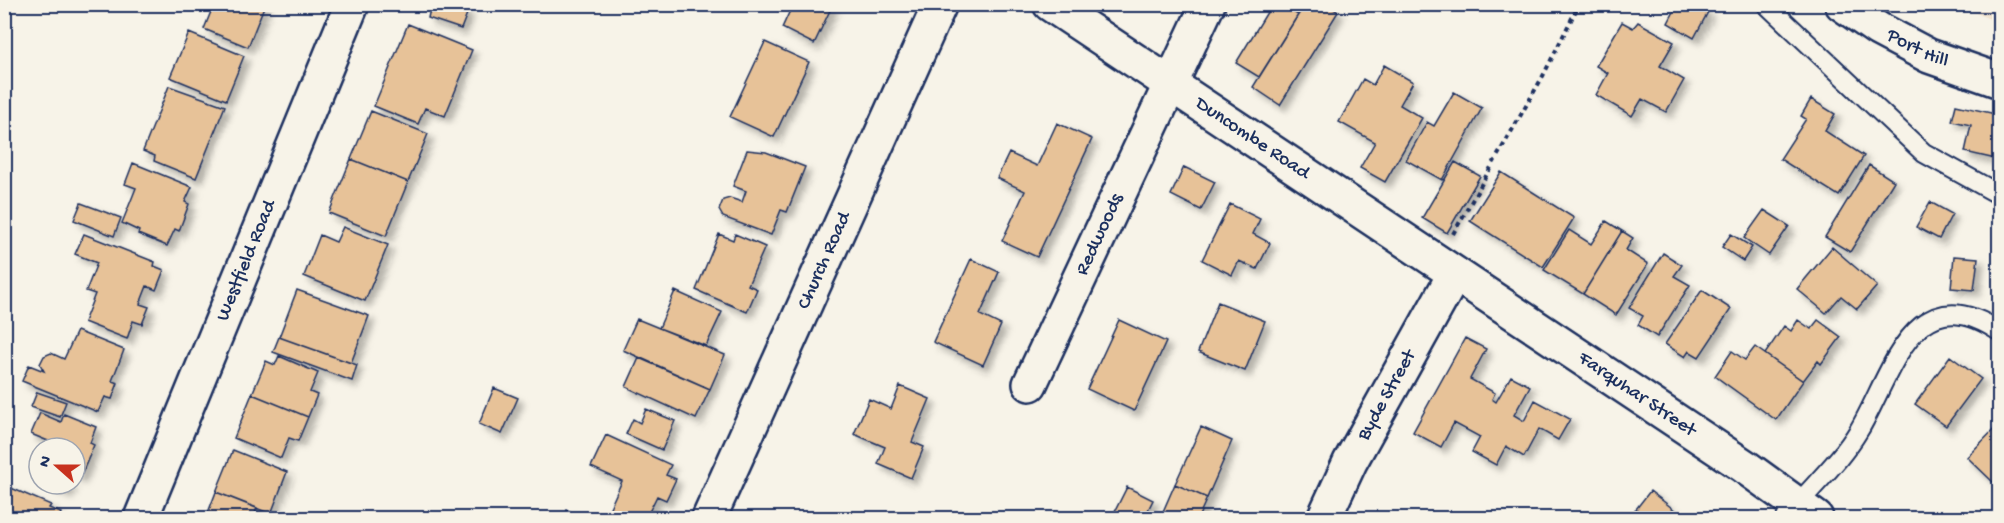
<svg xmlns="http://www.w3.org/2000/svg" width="2004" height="523" font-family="'Gochi Hand',sans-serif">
	<defs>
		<filter id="shadow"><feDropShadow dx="5.5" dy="5.5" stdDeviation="3" flood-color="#0004"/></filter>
	</defs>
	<rect width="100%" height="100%" fill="#f7f3e8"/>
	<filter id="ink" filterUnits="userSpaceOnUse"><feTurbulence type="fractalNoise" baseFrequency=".0167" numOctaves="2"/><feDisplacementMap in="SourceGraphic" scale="12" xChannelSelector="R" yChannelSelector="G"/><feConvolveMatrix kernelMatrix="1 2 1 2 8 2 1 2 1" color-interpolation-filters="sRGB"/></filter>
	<g filter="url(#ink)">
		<path fill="#f2e4d0" d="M1957 5H1999V23Z"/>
		<path fill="#e7c298" stroke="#1b2f5e" stroke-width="1.5" filter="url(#shadow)" d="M214 4H265L248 47 204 29Z
			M457 4 456 7 468 11 461 29 428 18 431 4Z
			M793 4H833L814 44 782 28Z
			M1272 4H1281L1298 15 1259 77 1236 63Z
			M1305 4H1326L1338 12 1280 105 1253 87Z
			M1678 4H1695L1708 12 1694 38 1668 23Z
			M1622 22 1633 28 1638 22 1674 42 1660 66 1684 80 1666 112 1642 99 1632 116 1596 95 1608 73 1596 66Z
			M408 24 472 50 445 116 425 108 418 124 374 106Z
			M189 33 244 56 226 100 170 77Z
			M765 42 809 62 774 137 730 117Z
			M1384 65 1413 82 1400 105 1422 118 1385 182 1360 168 1375 142 1339 122 1363 79 1373 85Z
			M169 86 225 106 196 178 154 161 155 156 143 151Z
			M1454 92 1482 108 1442 180 1406 160 1427 122 1434 126Z
			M1811 99 1835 114 1825 131 1864 156 1839 196 1780 159 1806 119 1801 116Z
			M1956 105 2000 115V160L1965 152 1971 125 1952 121Z
			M371 111 428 134 408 182 351 159Z
			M1057 123 1092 139 1037 257 1002 241 1025 191 997 178 1009 153 1037 166Z
			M747 150 766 152 805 167 787 212 781 210 771 235 723 217 719 210 723 200 730 198 742 202 746 191 733 186Z
			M351 159 408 182 386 236 329 213Z
			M1455 162 1480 176 1447 233 1422 218Z
			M133 163 192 187 185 202 189 204 179 231 175 229 167 246 138 234 139 231 122 223 136 188 125 184Z
			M1869 165 1894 181 1850 252 1825 237Z
			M1184 167 1215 182 1201 210 1171 195Z
			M1501 172 1574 218 1543 267 1470 221Z
			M1930 202 1952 214 1939 239 1916 227Z
			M81 203 121 218 114 236 74 220Z
			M1230 204 1260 219 1253 234 1270 243 1257 269 1239 261 1232 275 1202 260Z
			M1764 210 1789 226 1769 255 1744 238Z
			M1606 221 1622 231 1583 294 1544 270 1569 230 1591 244Z
			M343 227 388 245 365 301 304 276 320 235 336 242Z
			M1622 231 1633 238 1626 250 1648 264 1616 315 1583 294Z
			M84 234 155 262 154 266 164 270 156 290 147 286 140 304 149 307 142 324 133 321 127 339 84 322 95 294 86 291 97 263 75 254Z
			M719 234 733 240 735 234 765 247 748 285 757 289 747 312 696 290Z
			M1731 234 1752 247 1743 261 1722 247Z
			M1832 247 1877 286 1857 309 1841 296 1826 313 1797 289Z
			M1663 253 1682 265 1674 276 1690 285 1657 337 1638 325 1643 316 1629 308Z
			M1954 256 1978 258 1974 290 1951 288Z
			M971 259 999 272 980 315 1001 325 983 365 933 342Z
			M297 290 369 316 351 363 279 337Z
			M1702 290 1731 309 1699 357 1689 351 1685 357 1665 344Z
			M675 291 722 312 706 346 659 328Z
			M1218 302 1265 321 1245 371 1198 352Z
			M637 319 725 355 710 389 623 350Z
			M1119 320 1166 342 1134 411 1087 389Z
			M1798 320 1811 329 1818 320 1841 337 1821 364 1818 361 1803 381 1765 354 1784 326 1791 331Z
			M77 331 124 350 112 381 118 383 112 399 105 397 98 412 22 381 29 365 44 371 40 364 44 356 51 353 64 359Z
			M279 337 357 365 352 381 273 352Z
			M1465 338 1486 349 1470 379 1495 393 1492 399 1496 402 1511 376 1530 386 1514 415 1524 421 1535 400 1570 419 1558 440 1539 429 1524 457 1506 446 1496 465 1472 452 1480 437 1454 423 1441 447 1413 432Z
			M1755 347 1803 381 1776 420 1715 376 1732 351 1745 360Z
			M279 356 318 373 310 392 317 395 308 417 252 394 266 361 275 365Z
			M1950 356 1981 379 1946 426 1915 404Z
			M639 358 710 389 696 419 626 387Z
			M900 386 930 399 912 442 924 447 911 478 878 464 885 447 854 434 869 399 891 409Z
			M494 388 518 398 502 434 479 424Z
			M37 392 66 402 60 417 31 407Z
			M252 394 308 417 298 441 289 438 281 458 234 438Z
			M646 409 675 421 662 450 626 434 633 419 640 423Z
			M40 413 61 422 64 414 96 427 90 443 94 445 80 478 75 476V448H45L48 441 31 434Z
			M2000 423V478L1994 483 1967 457Z
			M1201 427 1232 441 1207 498 1175 484Z
			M606 435 671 465 666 475 676 479 666 500 657 496 646 518H616L607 514 622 481 591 467Z
			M233 450 287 472 271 514 216 492Z
			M46 484H71L67 493Z
			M1175 484 1207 498 1198 518H1167L1161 516Z
			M4 485 51 505 49 508 61 513 59 518H4Z
			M1127 487 1153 500 1144 518H1125L1114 513Z
			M1650 491 1685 518H1629Z
			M216 492 257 508 253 518H206Z
			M567 510 586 518H564Z"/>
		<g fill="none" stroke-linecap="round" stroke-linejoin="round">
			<defs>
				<path id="service" d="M1766 4 1924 153 2000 195
					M1786 518C1809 489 1840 462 1859 430 1892 375 1913 273 2000 332"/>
				<g id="minor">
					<path id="s1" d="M1050 4 1744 466 1816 518"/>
					<path id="s2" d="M1030 384 1208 4"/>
					<path id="s3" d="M141 518 352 4"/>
					<path id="s4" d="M709 518 940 4"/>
					<path id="s5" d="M1324 518 1350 462 1454 275"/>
				</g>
				<g id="secondary">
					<path id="s6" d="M1842 4 1878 29 1929 56 2000 81"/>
				</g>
			</defs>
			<use href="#service" stroke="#1b2f5e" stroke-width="22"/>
			<use href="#minor" stroke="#1b2f5e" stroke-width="38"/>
			<use href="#secondary" stroke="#1b2f5e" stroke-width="38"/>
			<path stroke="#1b2f5e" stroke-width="4" stroke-dasharray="4.5 4.5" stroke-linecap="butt" d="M1453 234 1543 76 1579 4"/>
			<use href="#service" stroke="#f7f3e8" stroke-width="18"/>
			<use href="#minor" stroke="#f7f3e8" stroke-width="33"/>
			<use href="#secondary" stroke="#f7f3e8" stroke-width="33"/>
		</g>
	</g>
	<g text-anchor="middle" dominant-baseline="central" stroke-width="4.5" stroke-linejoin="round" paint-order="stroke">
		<g font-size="20" fill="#1b2f5e" stroke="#f7f3e8">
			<text stroke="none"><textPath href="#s6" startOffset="88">Port Hill</textPath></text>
			<text stroke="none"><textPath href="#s1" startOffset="243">Duncombe Road</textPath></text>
			<text stroke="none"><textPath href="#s2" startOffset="165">Redwoods</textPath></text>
			<text stroke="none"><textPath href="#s3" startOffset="278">Westfield Road</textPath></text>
			<text stroke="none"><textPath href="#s4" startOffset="282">Church Road</textPath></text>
			<text stroke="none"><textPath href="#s1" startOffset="705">Farquhar Street</textPath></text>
			<text stroke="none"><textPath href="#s5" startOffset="138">Byde Street</textPath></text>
		</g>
	</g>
	<rect width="2004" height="523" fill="none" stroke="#f7f3e8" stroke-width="24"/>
	<rect x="12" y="12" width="1980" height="499" fill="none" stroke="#1b2f5e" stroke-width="2" filter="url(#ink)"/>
	<g transform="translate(57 466) rotate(291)"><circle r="28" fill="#f7f3e8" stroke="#9fa5b1" stroke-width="1.5"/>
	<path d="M0-4.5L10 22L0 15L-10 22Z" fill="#c8321e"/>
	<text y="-9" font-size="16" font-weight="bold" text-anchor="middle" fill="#1b2f5e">N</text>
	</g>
</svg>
